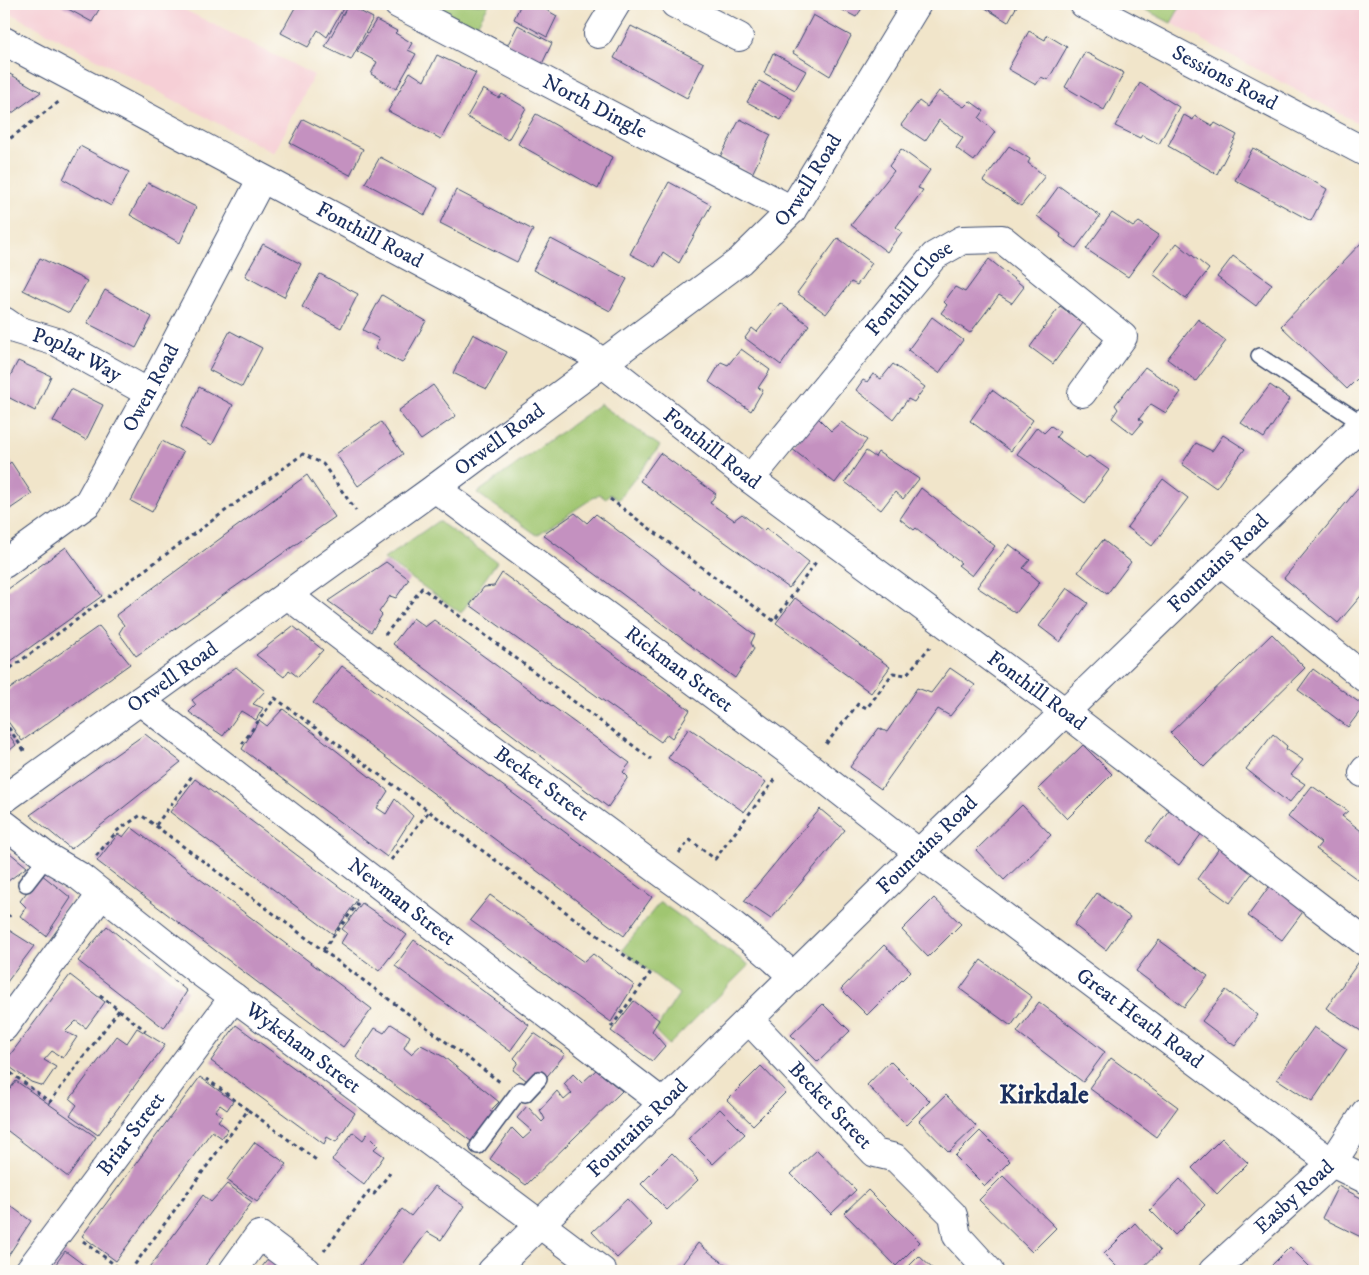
<svg xmlns="http://www.w3.org/2000/svg" width="1369" height="1275" font-family="'IM FELL DW Pica',serif">
	<rect width="100%" height="100%" fill="#fdfcf7"/>
	<filter id="ink" filterUnits="userSpaceOnUse"><feTurbulence type="fractalNoise" baseFrequency=".02" numOctaves="2"/><feDisplacementMap in="SourceGraphic" scale="10" xChannelSelector="R" yChannelSelector="G"/><feConvolveMatrix kernelMatrix="1 2 1 2 8 2 1 2 1" color-interpolation-filters="sRGB"/></filter>
	<filter id="wash" filterUnits="userSpaceOnUse"><feTurbulence type="fractalNoise" baseFrequency=".0096" numOctaves="4" result="noise"/><feDisplacementMap in="SourceGraphic" scale="20" xChannelSelector="R" yChannelSelector="G"/><feGaussianBlur stdDeviation="1.12" result="paint"/><feColorMatrix in="noise" values="0 0 0 0 0 0 0 0 0 0 0 0 0 0 0 0 0 1.4 0 .05"/><feComposite in="paint" operator="in"/></filter>
	<g filter="url(#wash)">
		<rect width="100%" height="100%" fill="#f1e5ca"/>
		<path fill="#f6cfd6" d="M4 4H173L314 75 274 153 4 10Z
			M1182 4H1365V127L1171 23Z"/>
		<path fill="#a0c671" stroke="#5e7a68" d="M426 4H489L474 30Z
			M1134 4H1182L1171 23Z
			M600 404 660 446 618 500 610 494 606 499 599 494 537 535 477 493Z
			M438 521 497 562 461 613 384 559Z
			M660 902 749 965 669 1045 655 1031 679 994 622 950Z"/>
		<g id="blocks">
			<path fill="#c491c0" d="M59 4H102L92 22Z
				M297 4H343L345 5 327 37 318 30 308 47 281 33Z
				M521 4H536L557 16 547 37 514 19Z
				M831 4H865L856 17Z
				M979 4H1018L1008 22Z
				M348 5 373 18 351 60 325 47Z
				M813 15 851 36 830 76 793 53Z
				M376 20 397 31 395 33 412 43 408 50 416 54 396 89 371 74 377 62 357 51Z
				M518 25 552 43 542 64 507 46Z
				M631 26 704 63 687 98 614 58Z
				M1029 31 1045 40 1047 35 1067 47 1048 80 1041 77 1036 85 1008 69Z
				M1085 52 1124 73 1104 110 1065 87Z
				M773 53 806 71 795 90 764 73Z
				M437 55 476 73 441 139 388 111 410 72 424 81Z
				M8 73 41 92 4 119V76Z
				M759 81 792 99 781 120 747 102Z
				M1140 83 1179 107 1159 144 1142 135 1140 138 1115 126Z
				M483 89 499 98 502 94 526 108 508 140 467 117Z
				M939 91 964 107 970 101 984 111 979 118 995 132 974 161 956 148 963 138 939 120 925 141 901 125 919 101 927 107Z
				M536 114 612 157 598 189 518 144Z
				M1184 115 1193 120 1195 116 1213 126 1215 123 1237 135 1217 174 1168 146Z
				M303 119 363 149 350 175 290 143Z
				M740 119 771 135 752 174 720 157Z
				M80 146 129 172 111 206 63 179Z
				M1009 146 1030 159 1028 163 1045 176 1021 206 983 181Z
				M1253 148 1327 189 1311 221 1235 180Z
				M901 149 930 170 918 188 923 190 896 227 902 232 887 252 851 225 894 171 889 166Z
				M380 157 438 188 425 215 365 183Z
				M669 182 711 205 679 263 663 252 655 267 630 254Z
				M148 183 196 207 180 243 130 215Z
				M1059 186 1100 216 1076 248 1060 237 1061 234 1037 216Z
				M456 190 533 230 517 262 440 223Z
				M1112 213 1133 227 1139 222 1159 235 1128 277 1086 249Z
				M838 238 872 263 857 285 851 282 826 314 797 293Z
				M551 239 627 279 610 311 533 270Z
				M1365 239V371L1347 389 1281 326Z
				M1177 243 1209 269 1186 299 1153 274Z
				M263 244 301 264 284 297 245 276Z
				M1233 256 1272 284 1256 306 1217 277Z
				M40 258 87 281 69 313 23 290Z
				M989 259 1024 287 1012 303 999 295 970 333 941 313 947 305 944 302 955 287 965 292Z
				M320 274 358 294 341 328 302 307Z
				M105 290 152 317 136 348 87 323Z
				M382 295 426 321 402 363 375 349 379 339 363 330Z
				M780 303 809 325 781 365 745 338 752 328 757 332Z
				M1060 306 1083 323 1053 364 1030 347Z
				M932 317 963 340 939 373 908 350Z
				M1198 319 1226 341 1196 381 1167 359Z
				M230 331 262 348 242 387 209 370Z
				M473 334 507 352 487 389 453 373Z
				M741 349 770 370 758 388 763 390 751 411 709 382 721 362 728 365Z
				M18 361 51 376 35 411 4 395V388Z
				M893 364 925 387 914 402 908 399 893 419 856 390 863 380 867 382 873 374 881 379Z
				M1145 367 1181 392 1166 413 1151 404 1139 419 1143 422 1133 434 1112 418 1118 409 1115 405Z
				M433 385 456 416 421 440 398 411Z
				M1270 385 1290 399 1264 438 1241 423Z
				M199 387 233 405 212 445 181 427Z
				M71 389 103 405 86 440 53 421Z
				M992 390 1033 420 1011 451 970 421Z
				M815 415 831 431 841 422 867 440 835 483 791 448Z
				M381 422 403 454 358 486 336 454Z
				M1051 426 1060 432 1056 437 1086 458 1089 456 1109 470 1085 503 1017 454 1037 427 1044 433Z
				M1223 435 1245 449 1216 488 1182 464 1196 443 1212 451Z
				M162 441 183 452 152 512 131 501Z
				M866 451 875 457 878 452 919 479 903 499 895 492 881 510 845 482Z
				M660 453 716 494 710 503 734 520 742 514 763 531 766 528 809 562 789 588 640 481Z
				M11 462 32 494 4 513V468Z
				M307 475 335 517 136 656 119 633 124 625 116 615Z
				M1163 479 1188 498 1152 546 1127 527Z
				M1365 480V591L1338 623 1284 578Z
				M921 488 995 546 972 576 958 565 961 563 916 528 914 530 900 519Z
				M575 513 587 523 596 514 755 635 751 643 754 649 735 678 543 535Z
				M1103 540 1131 562 1107 594 1078 572Z
				M1009 544 1030 560 1023 568 1040 582 1016 613 977 587Z
				M66 547 102 596 4 666V592Z
				M386 562 409 579 396 598 390 596 379 612 382 615 371 632 328 601Z
				M502 573 690 710 672 738 667 734 661 742 470 605 484 587 494 586Z
				M1067 588 1088 603 1060 642 1039 626Z
				M795 598 890 667 871 693 776 623Z
				M413 618 425 627 434 620 630 763 623 772 628 777 608 807 393 644Z
				M99 626 130 664 22 741 4 716V712L7 709 4 705V693Z
				M293 626 323 650 298 677 289 670 284 677 256 655Z
				M1272 634 1305 668 1204 767 1170 733Z
				M342 666 652 897 624 936 313 703Z
				M236 667 265 691 253 704 263 708 256 720 241 711 223 736 189 712 196 705 192 700Z
				M950 668 975 685 950 716 938 709 881 789 850 767 879 728 887 732 917 688 931 693Z
				M1313 669 1364 706 1348 727 1298 690Z
				M283 709 388 791 377 808 386 814 395 799 413 816 387 857 242 749 259 720 267 726Z
				M4 727 16 745 4 755Z
				M689 728 766 782 744 812 668 758Z
				M145 734 181 762 71 849 30 815Z
				M1273 734 1287 746 1286 749 1303 760 1291 775 1305 784 1289 803 1246 769Z
				M1083 745 1112 774 1067 819 1038 789Z
				M195 779 357 900 333 934 170 812Z
				M1312 786 1348 811 1342 816 1365 834V885L1316 849 1321 843 1288 817Z
				M1022 805 1051 835 1004 880 976 850Z
				M820 809 845 830 771 919 744 901Z
				M1169 810 1202 833 1179 865 1146 841Z
				M131 827 372 1009 343 1047 97 861 118 834 123 837Z
				M1220 847 1254 871 1230 903 1197 879Z
				M4 848 27 867 4 884Z
				M41 874 71 898 46 936 20 916 26 907 20 901Z
				M1271 884 1305 909 1282 940 1248 916Z
				M1097 893 1130 917 1106 950 1074 925Z
				M490 895 584 962 593 954 634 985 611 1022 470 920Z
				M934 898 961 924 928 957 902 930Z
				M362 903 407 935 379 971 341 943 347 933 342 929Z
				M107 926 187 991 164 1028 78 961Z
				M4 927 34 946 4 986Z
				M414 940 529 1025 510 1051 395 966Z
				M1159 940 1208 976 1184 1007 1136 971Z
				M884 945 911 971 867 1015 841 989Z
				M1363 956 1365 957V1026L1361 1031 1326 1008Z
				M981 960 1032 997 1011 1026 960 989Z
				M70 975 105 1002 86 1028 76 1021 65 1032 77 1037 63 1058 52 1051 44 1060 56 1067 43 1086 31 1082 4 1063Z
				M1226 990 1258 1015 1235 1046 1202 1021Z
				M634 1001 659 1020 652 1031 665 1046 652 1061 611 1031Z
				M1039 1002 1105 1052 1083 1082 1017 1032Z
				M823 1004 850 1031 818 1062 791 1035Z
				M391 1024 410 1036 404 1048 411 1054 421 1045 444 1057 499 1102 490 1111 497 1116 475 1144 356 1057 375 1028 384 1033Z
				M236 1025 355 1113 336 1142 327 1137 324 1144 211 1061Z
				M1314 1027 1347 1049 1312 1102 1277 1079Z
				M137 1028 165 1045 98 1135 70 1115 77 1105 70 1099 117 1036 127 1043Z
				M534 1033 565 1054 544 1080 531 1084 513 1070 518 1062 514 1058Z
				M1111 1058 1178 1107 1156 1137 1089 1088Z
				M890 1061 930 1101 906 1125 867 1085Z
				M761 1066 786 1092 753 1125 727 1100Z
				M596 1070 622 1091 526 1185 490 1159 512 1128 523 1139 532 1131 517 1118 527 1106 542 1122 545 1119 540 1110 557 1091 564 1100 572 1093 564 1084 573 1074 582 1083Z
				M200 1077 233 1101 227 1110 220 1105 215 1111 222 1116 218 1121 228 1129 222 1138 212 1131 116 1261 82 1236Z
				M16 1081 96 1137 68 1177 4 1128V1097Z
				M946 1095 976 1126 949 1152 919 1121Z
				M720 1109 745 1134 713 1164 688 1139Z
				M980 1131 1010 1161 985 1186 955 1156Z
				M353 1132 363 1140 367 1134 378 1145 374 1149 384 1156 364 1185 332 1160Z
				M1222 1138 1248 1163 1217 1194 1192 1168Z
				M255 1142 287 1164 257 1202 227 1180Z
				M817 1150 856 1190 831 1214 791 1174Z
				M672 1153 698 1180 667 1210 641 1184Z
				M1003 1176 1056 1228 1032 1252 979 1200Z
				M1180 1179 1205 1205 1175 1235 1150 1210Z
				M227 1184 252 1202 201 1271H147L203 1195 211 1202Z
				M435 1186 464 1206 441 1240 427 1232 398 1271H356L402 1209 411 1216Z
				M1338 1186 1365 1200V1234L1363 1238 1322 1218Z
				M868 1190 920 1242 896 1266 844 1213Z
				M627 1199 652 1225 617 1258 592 1232Z
				M4 1201 31 1221 4 1262Z
				M1135 1223 1160 1251 1139 1271H1121L1104 1254Z
				M698 1243 714 1256 735 1271H677Z
				M1290 1247 1314 1271H1275L1271 1266Z
				M65 1251 92 1271H51Z
				M919 1256 935 1271H904Z
				M268 1259 283 1271H259Z"/>
		</g>
	</g>
	<g filter="url(#ink)">
		<use href="#blocks" fill-opacity="0" stroke="#3b4a6e" stroke-width="1"/>
		<g fill="none" stroke-linecap="round" stroke-linejoin="round">
			<defs>
				<path id="service" d="M1259 356 1363 424
					M26 884 47 857
					M478 1146 520 1090 525 1094 539 1079"/>
				<g id="minor">
					<path id="s1" d="M398 4 792 210"/>
					<path d="M675 4 739 37"/>
					<path id="s2" d="M1084 4 1365 152"/>
					<path d="M598 34 616 4"/>
					<path id="s3" d="M4 41 587 351 750 479 1065 712 1365 942"/>
					<path id="s4" d="M4 321 17 330 57 342 149 393"/>
					<path id="s5" d="M750 479 934 256 962 240 1002 239 1123 337 1082 393"/>
					<path id="s6" d="M435 488 794 755 919 853 1332 1163 1365 1179"/>
					<path d="M1221 562 1365 678"/>
					<path id="s7" d="M4 564 88 503 149 393 261 180"/>
					<path id="s8" d="M288 595C402 686 522 768 638 855 690 894 747 931 793 977"/>
					<path id="s9" d="M140 701 664 1104"/>
					<path d="M1363 773 1365 770"/>
					<path id="s10" d="M4 799 435 488 740 261 792 210 917 4"/>
					<path id="s11" d="M4 824 47 857 79 876 200 972 445 1153 602 1271"/>
					<path id="s12" d="M749 1020 875 1153 896 1158 953 1215 957 1236 989 1271"/>
					<path d="M4 1027 101 895"/>
					<path id="s13" d="M29 1271 234 997"/>
					<path d="M233 1271 259 1235 307 1271"/>
					<path id="s14" d="M1213 1271 1332 1163 1365 1113"/>
				</g>
				<g id="tertiary">
					<path id="s15" d="M492 1271 919 853 1365 422"/>
				</g>
			</defs>
			<use href="#service" stroke="#3b4a6e" stroke-width="18"/>
			<use href="#minor" stroke="#3b4a6e" stroke-width="30"/>
			<use href="#tertiary" stroke="#3b4a6e" stroke-width="30"/>
			<path stroke="#3b4a6e" stroke-width="3" stroke-dasharray="4 4" stroke-linecap="butt" d="M4 143 60 101
				M610 499 774 621 816 562
				M385 635 422 588 651 759
				M4 673 303 454 323 464 356 511
				M4 721 25 752
				M242 744 275 698 650 974 609 1030
				M826 744 858 704 867 708 893 673 906 675 930 647
				M156 825 192 776
				M679 853 690 840 715 859 777 777
				M96 856 118 830 141 815 500 1082
				M391 860 429 811
				M4 923 10 915
				M323 950 358 903
				M119 1010 146 1031
				M4 1068 50 1102 119 1010 99 995
				M248 1110 319 1162
				M83 1241 123 1271
				M324 1251 369 1191 374 1194 390 1173
				M130 1271 248 1110 207 1079"/>
			<use href="#service" stroke="#fff" stroke-width="15"/>
			<use href="#minor" stroke="#fff" stroke-width="28"/>
			<use href="#tertiary" stroke="#fff" stroke-width="28"/>
		</g>
	</g>
	<g text-anchor="middle" dominant-baseline="central" stroke-width="4" stroke-linejoin="round" paint-order="stroke">
		<g font-size="21" fill="#1b2f5e" stroke="#fdfcf7">
			<text stroke="none"><textPath href="#s2" startOffset="159">Sessions Road</textPath></text>
			<text stroke="none"><textPath href="#s1" startOffset="222">North Dingle</textPath></text>
			<text stroke="none"><textPath href="#s10" startOffset="1018">Orwell Road</textPath></text>
			<text stroke="none"><textPath href="#s3" startOffset="414">Fonthill Road</textPath></text>
			<text stroke="none"><textPath href="#s5" startOffset="249">Fonthill Close</textPath></text>
			<text stroke="none"><textPath href="#s4" startOffset="81">Poplar Way</textPath></text>
			<text stroke="none"><textPath href="#s7" startOffset="235">Owen Road</textPath></text>
			<text stroke="none"><textPath href="#s10" startOffset="612">Orwell Road</textPath></text>
			<text stroke="none"><textPath href="#s3" startOffset="819">Fonthill Road</textPath></text>
			<text stroke="none"><textPath href="#s15" startOffset="1014">Fountains Road</textPath></text>
			<text stroke="none"><textPath href="#s6" startOffset="304">Rickman Street</textPath></text>
			<text stroke="none"><textPath href="#s10" startOffset="208">Orwell Road</textPath></text>
			<text stroke="none"><textPath href="#s3" startOffset="1224">Fonthill Road</textPath></text>
			<text stroke="none"><textPath href="#s8" startOffset="316">Becket Street</textPath></text>
			<text stroke="none"><textPath href="#s15" startOffset="609">Fountains Road</textPath></text>
			<text stroke="none"><textPath href="#s9" startOffset="330">Newman Street</textPath></text>
			<text stroke="none"><textPath href="#s6" startOffset="882">Great Heath Road</textPath></text>
			<text stroke="none"><textPath href="#s11" startOffset="374">Wykeham Street</textPath></text>
			<text stroke="none"><textPath href="#s12" startOffset="118">Becket Street</textPath></text>
			<text stroke="none"><textPath href="#s15" startOffset="204">Fountains Road</textPath></text>
			<text stroke="none"><textPath href="#s13" startOffset="171">Briar Street</textPath></text>
			<text stroke="none"><textPath href="#s14" startOffset="110">Easby Road</textPath></text>
		</g>
		<g font-size="26" font-weight="bold" fill="#1b2f5e" stroke="#fdfcf7">
			<text x="1044" y="1095">Kirkdale</text>
		</g>
	</g>
	<rect width="1369" height="1275" fill="none" stroke="#fdfcf7" stroke-width="20"/>
</svg>
